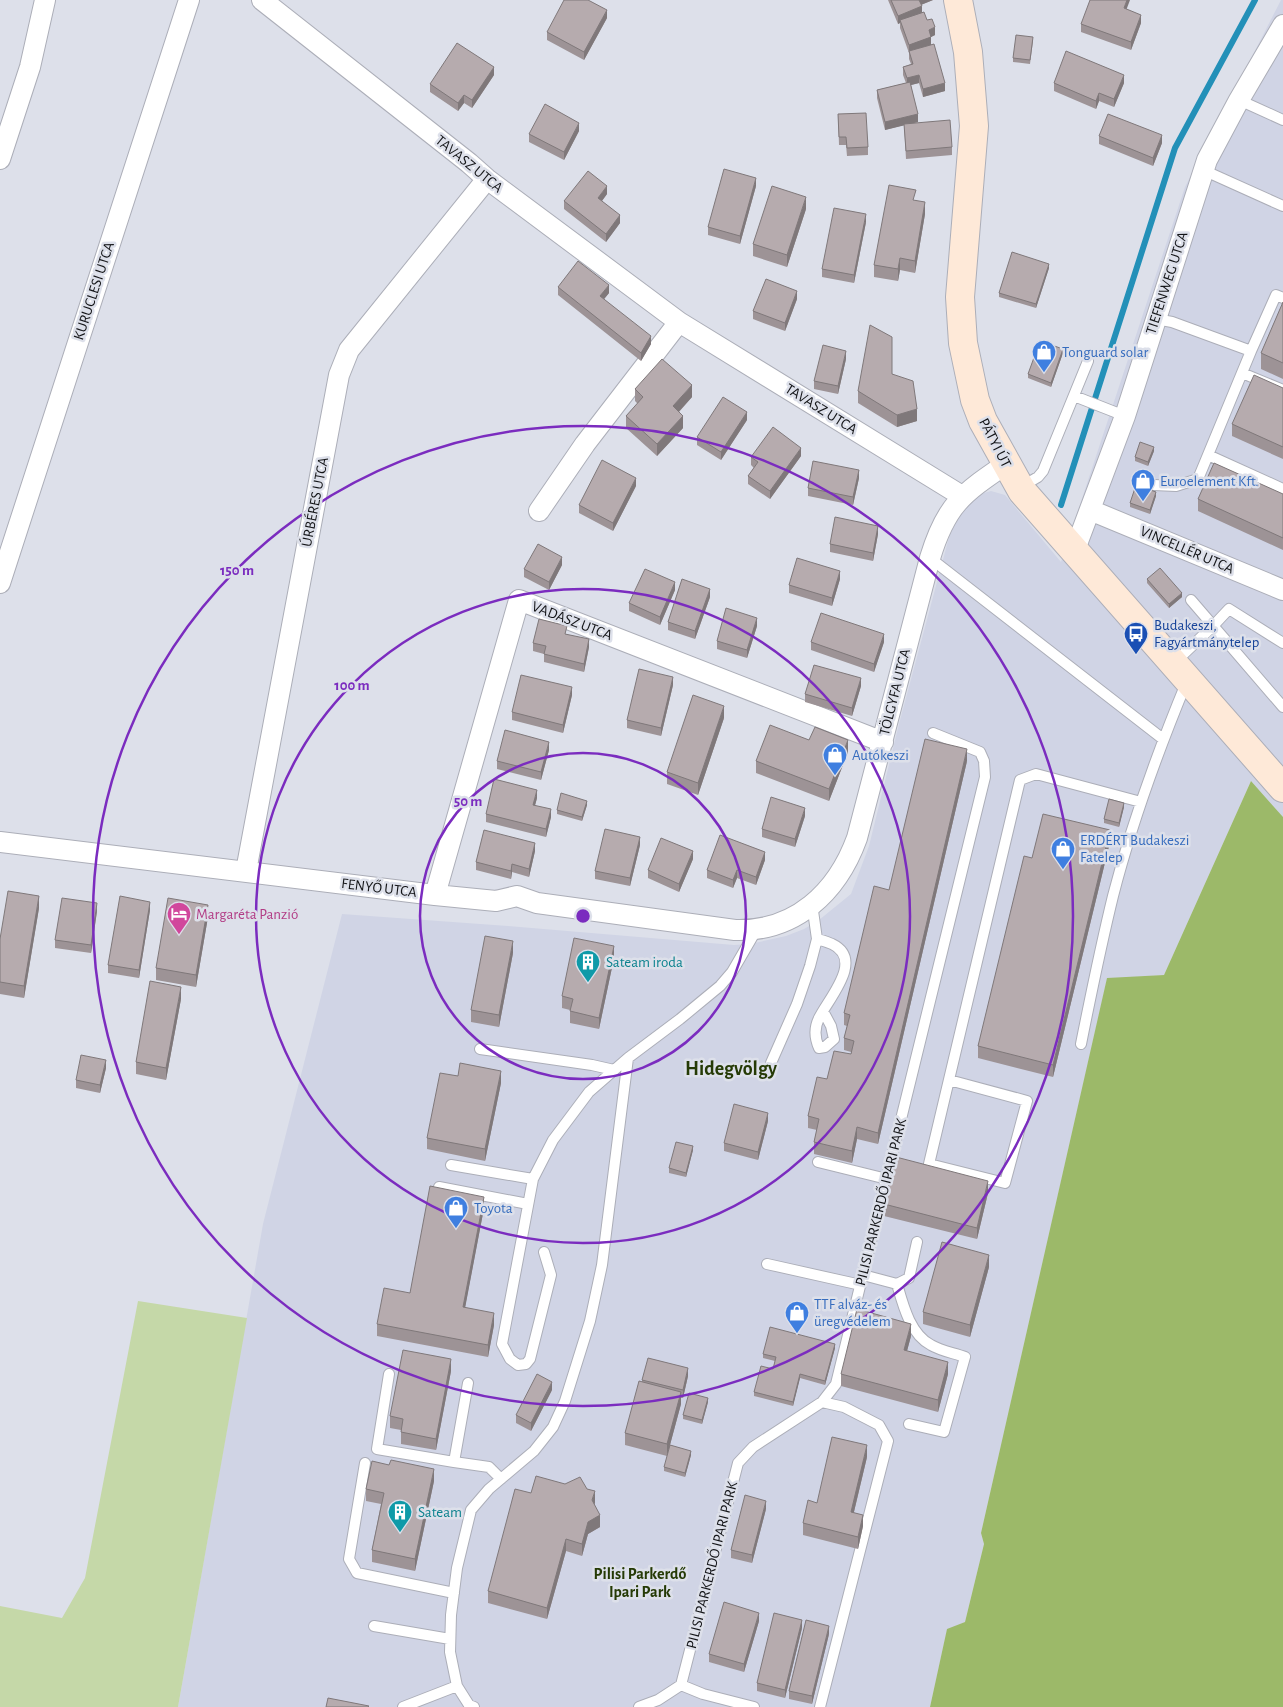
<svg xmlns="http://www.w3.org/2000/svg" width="1283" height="1707" font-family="'Alegreya Sans',sans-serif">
	<rect width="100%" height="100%" fill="#dde0ea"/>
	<path fill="#d0d4e5" d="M1281 0H1283V817L1251 781 1164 975 1107 979 981 1533 984 1544 965 1622 947 1630 930 1707H178L263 1224 342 914 508 926 734 945 750 944 786 936 804 929 819 920 851 894 869 846 899 724 952 526 969 502 984 493 991 491 1005 495 1061 562 1185 187Z"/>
	<path fill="#c5d8a8" d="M138 1301 247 1318 178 1707H0V1606L62 1618 85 1578Z"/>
	<path fill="#9cb969" d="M1251 781 1283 817V1707H930L947 1629 965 1622 984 1544 981 1533 1107 978 1164 975Z"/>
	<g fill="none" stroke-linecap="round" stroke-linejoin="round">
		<path stroke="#2390b8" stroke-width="6" d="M1061 505 1175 148 1255 0"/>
		<defs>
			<path id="lane" d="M1239 100 1283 120
				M1203 170 1283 206
				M1251 351 1276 295 1283 298
				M1242 373 1283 390
				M1074 396 1125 416
				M1208 455 1283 489
				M1154 485 1176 486 1198 479 1251 351 1172 322 1156 319
				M1021 487 1038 477 1043 471 1088 361
				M930 558 1163 739
				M1191 600 1283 707
				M1174 663 1213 626 1229 609 1283 643
				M817 939C822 940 827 942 832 944 865 960 828 999 819 1018 814 1028 815 1039 819 1048L825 1047 834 1039 831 1026 823 1011
				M1081 1044C1091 994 1101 945 1113 896 1132 822 1158 751 1187 681
				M480 1049 592 1065 614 1070
				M771 1063 797 1004 810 966 817 939 812 904
				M949 1080 1027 1101 1005 1183 929 1164 1020 780 1036 774 1141 802
				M818 1162 887 1179
				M451 1165 533 1179
				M439 1187 528 1204
				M544 1252 551 1275 530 1359 526 1364 518 1365 510 1359 502 1344 533 1179 553 1140 589 1092 628 1058
				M767 1264 861 1285
				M863 1275 897 1284C903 1305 910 1334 931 1345 941 1351 954 1353 965 1357L944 1432 909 1424
				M897 1284 909 1278 917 1242
				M389 1374 377 1449 454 1462
				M468 1383 454 1462 489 1467 501 1479
				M365 1463 349 1559 357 1573 454 1593
				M374 1626 450 1639
				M681 1685 703 1694 754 1707
				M403 1707 457 1686
				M474 1707 469 1705 457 1686 450 1652 451 1615 457 1568 471 1510 489 1489 534 1451 553 1427 565 1401 590 1321 602 1265 628 1058 680 1019 720 986 732 972 757 929
				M639 1707 658 1700 681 1685 738 1463 753 1447 822 1402 836 1384 985 777 984 761 980 752 933 733
				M820 1707 888 1441 879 1425 844 1407 822 1402"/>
			<path id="street" d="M262 0 469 163 487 179 679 322 962 496
				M0 159 30 67 45 0
				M1090 510 1283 590
				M539 511 585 444 679 322
				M1074 552 1125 416 1207 160 1239 100 1283 25
				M0 583 189 0
				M0 842 435 895 496 901 517 896 537 903 735 930C795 932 837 893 857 838L930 558C946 505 962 494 1006 464
				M246 871 339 375 349 350 487 179
				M435 895 519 600 883 742"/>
			<path id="secondary" d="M958 0 968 52 974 126 960 297 963 343 975 400 983 421 1022 491 1283 788"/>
		</defs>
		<use href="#lane" stroke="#acaeb8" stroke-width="12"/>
		<use href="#street" stroke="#acaeb8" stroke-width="22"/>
		<use href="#secondary" stroke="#acaeb8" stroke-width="30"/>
		<use href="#lane" stroke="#fff" stroke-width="10"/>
		<use href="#street" stroke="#fff" stroke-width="20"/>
		<use href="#secondary" stroke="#fee9d8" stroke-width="28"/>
	</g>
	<path fill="#9d9396" d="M888 0H933L921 5 922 13 935 35 931 37V44L945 91 923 97 919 83 911 85 918 122 914 123 952 147V155L906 159 904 125 885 130 877 98V90L906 83 903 75V67L911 64 909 59V53L900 28V23L898 24Z
		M1126 9 1141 23 1131 50 1081 32V24Z
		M607 18 584 60 547 40V32Z
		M1033 41 1030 64 1013 62V58Z
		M494 75 472 108 464 103 458 111 430 92V84Z
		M1054 83H1124L1114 107 1099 101 1096 109 1054 91Z
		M838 114 868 147V155L847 156 846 145H839Z
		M579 131 564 160 529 142V134Z
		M1099 136 1162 143 1153 166 1099 144Z
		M756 186 740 244 708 235V227Z
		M607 194 602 201 620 223 606 242 564 209V201Z
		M916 200 925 214 915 273 900 270 898 281 874 277V265Z
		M806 209 787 267 753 256V244Z
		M866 222 854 283 822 277V269Z
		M1049 268 1036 308 999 297V293Z
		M558 287 609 293 604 299 651 344 641 361 558 295Z
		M797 299 785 331 753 319V311Z
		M1283 302V379L1261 369V353Z
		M1063 353 1051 387 1028 378V374Z
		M846 359 838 394 814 389V381Z
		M892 374 917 421 897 427 858 403V391Z
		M1283 388V459L1232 436V424Z
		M635 389 692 397 679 412 683 428 657 456 626 428V416L638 404 635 401Z
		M747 420 721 460 697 445V437Z
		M1154 451 1148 466 1135 461V457Z
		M801 456 770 499 748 484V476L754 468 751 465V457Z
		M859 478 853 505 808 496V488Z
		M636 486 613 531 579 513V505Z
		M1283 494V550L1198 511V499Z
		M1156 496 1150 514 1130 507V503Z
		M878 534 873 561 830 552V544Z
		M562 565 549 590 524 577V569Z
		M840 579 832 606 789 593V585Z
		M1147 579 1182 597 1169 608 1147 583Z
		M675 590 660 625 629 611V603Z
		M710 597 695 639 668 630V622Z
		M757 626 747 658 717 649V641Z
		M567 634 589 647 584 672 544 662V654L533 651V643Z
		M811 642H884L874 672 811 650Z
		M673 685 661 736 627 728V720Z
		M861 686 852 716 805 702V694Z
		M572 695 563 733 512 720V712Z
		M724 718 698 795 667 784V772Z
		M809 740 848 752 829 801 756 773V761Z
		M549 750 541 780 497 769V761Z
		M967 761 878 1144 857 1139 852 1163 814 1154V1142L817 1130 808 1128V1116L827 1079 851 1054V1052L844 1050V1038L847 1026 844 1025V1013L889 890Z
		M537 798 535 805 551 817 546 837 486 822V814Z
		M587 805 582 821 557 814V810Z
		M1124 807 1119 827 1104 823V819Z
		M805 816 795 847 762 837V829Z
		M1110 842 1053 1077 978 1058V1046L1032 858Z
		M640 845 630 886 595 879V871Z
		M535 851 529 877 512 872 511 879 476 870V862Z
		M693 859 679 892 648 878V870Z
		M765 860 756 885 737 878 733 888 707 878V870Z
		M39 908 24 998 0 994V939Z
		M150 910 139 978 108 973V965Z
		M97 911 91 953 55 948V940Z
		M208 917 196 987 156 980V968Z
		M513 953 499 1027 471 1022V1010Z
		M614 958 599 1029 570 1023V1010L562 1008V996Z
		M181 999 166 1080 136 1074V1062Z
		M106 1068 100 1093 76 1088V1080Z
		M458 1076 501 1083 485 1161 427 1149V1138Z
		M768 1121 758 1160 724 1151V1143Z
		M693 1150 686 1177 669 1173V1168Z
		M988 1193 977 1239 884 1216V1204Z
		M484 1208 465 1307 494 1325 488 1357 377 1336V1324L410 1293Z
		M989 1267 970 1337 923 1324V1312Z
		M911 1336 907 1351 948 1374 938 1412 841 1386V1374Z
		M835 1348 825 1385 800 1378 793 1406 754 1396V1392L773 1369 775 1361 763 1358V1354Z
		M451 1371 436 1450 401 1444V1430L390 1428V1416Z
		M688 1376 683 1398H681V1404L667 1456 625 1445V1433L642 1382V1380Z
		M552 1390 531 1431 516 1423V1415Z
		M708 1402 702 1424 683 1419V1415Z
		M691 1455 685 1477 664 1471V1467Z
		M867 1457 854 1512 863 1526 858 1549 803 1535V1523L817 1503Z
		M389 1465 434 1481 415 1571 372 1562V1550L381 1504 366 1501V1489Z
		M531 1493 594 1504 600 1527 588 1534 582 1556 566 1551 547 1619 488 1603V1591Z
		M766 1509 752 1563 731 1558V1550Z
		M759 1621 744 1672 709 1662V1654Z
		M802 1628 785 1698 757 1691V1683Z
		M829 1634 812 1704 789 1699V1691Z"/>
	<path fill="#7f787a" d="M918 0H933L918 6Z
		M1127 0H1130L1124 16V8Z
		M922 6V14L900 20V23L898 24V16Z
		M607 10V18L584 60V52Z
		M1141 15V23L1131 50V42Z
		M935 27V35L931 37V45L909 51V53V45L929 30Z
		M494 67V75L472 108V100Z
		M919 75V83L907 86V78Z
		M1124 75V83L1114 107V99Z
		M945 83V91L923 97V89Z
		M1099 93V101L1096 109V101Z
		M464 95V103L458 111V103Z
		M918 114V122L885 130V122Z
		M579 123V131L564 160V152Z
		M1162 135V143L1153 166V158Z
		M756 178V186L740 244V236Z
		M607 186V194L598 206V198Z
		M806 197V209L787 267V255Z
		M925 202V214L915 273V261Z
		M866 214V222L854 283V275Z
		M620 215V223L606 242V234Z
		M900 258V270L898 281V269Z
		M1049 264V268L1036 308V304Z
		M609 285V293L600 304V296Z
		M797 291V299L785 331V323Z
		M651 336V344L641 361V353Z
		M1063 349V353L1051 387V383Z
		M846 351V359L838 394V386Z
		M692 385V397L673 418V406Z
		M917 409V421L897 427V415Z
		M747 412V420L721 460V452Z
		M683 416V428L657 456V444Z
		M1154 447V451L1148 466V462Z
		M801 448V456L770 499V491Z
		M859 470V478L853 505V497Z
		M636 478V486L613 531V523Z
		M1156 492V496L1150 514V510Z
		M878 526V534L873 561V553Z
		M562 557V565L549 590V582Z
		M840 571V579L832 606V598Z
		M675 582V590L660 625V617Z
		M710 589V597L695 639V631Z
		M1182 593V597L1169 608V604Z
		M757 618V626L747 658V650Z
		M884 634V642L874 672V664Z
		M589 639V647L584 672V664Z
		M673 677V685L661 736V728Z
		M861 678V686L852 716V708Z
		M572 687V695L563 733V725Z
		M724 706V718L698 795V783Z
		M848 740V752L829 801V789Z
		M549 742V750L541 780V772Z
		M967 749V761L878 1144V1133Z
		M537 790V798L533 813V805Z
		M587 801V805L582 821V817Z
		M1124 803V807L1119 827V823Z
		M805 808V816L795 847V839Z
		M551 809V817L546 837V829Z
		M1110 830V842L1053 1077V1065Z
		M640 837V845L630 886V878Z
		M535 843V851L529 877V869Z
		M693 851V859L679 892V884Z
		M765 852V860L756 885V877Z
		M512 864V872L511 879V871Z
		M737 870V878L733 888V880Z
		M39 896V908L24 998V986Z
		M150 902V910L139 978V970Z
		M97 903V911L91 953V945Z
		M208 905V917L196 987V975Z
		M513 941V953L499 1027V1015Z
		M614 946V958L599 1029V1018Z
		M181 987V999L166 1080V1068Z
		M106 1060V1068L100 1093V1085Z
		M501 1071V1083L485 1161V1149Z
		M768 1113V1121L758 1160V1152Z
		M857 1127V1139L852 1163V1151Z
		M693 1146V1150L686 1177V1173Z
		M988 1181V1193L977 1239V1228Z
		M484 1197V1208L463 1319V1307Z
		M989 1255V1267L970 1337V1325Z
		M494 1313V1325L488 1357V1345Z
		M911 1324V1336L904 1362V1350Z
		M835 1344V1348L825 1385V1381Z
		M451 1359V1371L436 1450V1439Z
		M948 1362V1374L938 1412V1400Z
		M688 1368V1376L683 1398V1390Z
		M800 1374V1378L793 1406V1402Z
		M552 1382V1390L531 1431V1423Z
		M681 1392V1404L667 1456V1444Z
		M708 1398V1402L702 1424V1420Z
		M867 1445V1457L851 1524V1512Z
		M691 1451V1455L685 1477V1473Z
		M434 1469V1481L415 1571V1559Z
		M595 1491V1503L592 1511V1500Z
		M766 1501V1509L752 1563V1555Z
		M600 1515V1527L588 1534 582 1556V1544L588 1522Z
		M863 1515V1526L858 1549V1537Z
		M566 1539V1551L547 1619V1608Z
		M759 1613V1621L744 1672V1664Z
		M802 1620V1628L785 1698V1690Z
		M829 1626V1634L812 1704V1696Z"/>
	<path fill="#b6abae" stroke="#7f787a" d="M564 0H588L607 10 584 52 547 32Z
		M891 0H919L922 6 898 16Z
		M1090 0H1127L1124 8 1141 15 1131 42 1081 24Z
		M924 12 927 20 932 19 935 27 929 30 931 37 909 45 900 20Z
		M1016 35 1033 37 1030 60 1013 58Z
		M457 43 494 67 472 100 464 95 458 103 430 84Z
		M934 44 945 83 923 89 919 75 907 78 903 67 913 64 909 51Z
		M1066 51 1124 75 1114 99 1099 93 1096 101 1054 83Z
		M910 82 918 114 885 122 877 90Z
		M545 104 579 123 564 152 529 134Z
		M866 113 868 147 847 148 846 137H839L838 114Z
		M1108 114 1162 135 1153 158 1099 136Z
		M950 120 952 147 906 151 904 124Z
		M724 169 756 178 740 236 708 227Z
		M588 171 607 186 598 198 620 215 606 234 564 201Z
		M889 185 916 190 913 200 925 202 915 261 900 258 898 269 874 265Z
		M772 186 806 197 787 255 753 244Z
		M834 208 866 214 854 275 822 269Z
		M1012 252 1049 264 1036 304 999 293Z
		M578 261 609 285 600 296 651 336 641 353 558 287Z
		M766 279 797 291 785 323 753 311Z
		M1283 302V363L1261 353Z
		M870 325 892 337V374L913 381 917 409 897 415 858 391Z
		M1040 341 1063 349 1051 383 1028 374Z
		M823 345 846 351 838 386 814 381Z
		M662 359 692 385 673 406 683 416 657 444 626 416 643 397 635 389Z
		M1254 375 1283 388V447L1232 424Z
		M723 397 747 412 721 452 697 437Z
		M773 427 801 448 770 491 748 476 758 462 751 457Z
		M1140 442 1154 447 1148 462 1135 457Z
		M602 460 636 478 613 523 579 505Z
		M813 461 859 470 853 497 808 488Z
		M1214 463 1283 494V538L1198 499Z
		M1136 485 1156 492 1150 510 1130 503Z
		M835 517 878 526 873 553 830 544Z
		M538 544 562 557 549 582 524 569Z
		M797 558 840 571 832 598 789 585Z
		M1160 568 1182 593 1169 604 1147 579Z
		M645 569 675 582 660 617 629 603Z
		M682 579 710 589 695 631 668 622Z
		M726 608 757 618 747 650 717 641Z
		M821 613 884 634 874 664 811 642Z
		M539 619 567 626 565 634 589 639 584 664 544 654 546 646 533 643Z
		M814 665 861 678 852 708 805 694Z
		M639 669 673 677 661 728 627 720Z
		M521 675 572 687 563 725 512 712Z
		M693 695 724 706 698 783 667 772Z
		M770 725 809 740 815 727 848 740 829 789 756 761Z
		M505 730 549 742 541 772 497 761Z
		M925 739 967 749 878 1133 857 1127 852 1151 814 1142 819 1119 808 1116 817 1077 827 1079 834 1051 851 1054 854 1041 844 1038 850 1015 844 1013 874 886 889 890Z
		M494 779 537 790 533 805 551 809 546 829 486 814Z
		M561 793 587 801 582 817 557 810Z
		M771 797 805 808 795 839 762 829Z
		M1109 799 1124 803 1119 823 1104 819Z
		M1043 814 1110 830 1053 1065 978 1046 1024 856 1032 858Z
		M605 829 640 837 630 878 595 871Z
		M484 830 535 843 529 869 512 864 511 871 476 862Z
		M720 835 765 852 756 877 737 870 733 880 707 870Z
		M661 838 693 851 679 884 648 870Z
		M8 891 39 896 24 986 0 982V939Z
		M120 896 150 902 139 970 108 965Z
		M62 898 97 903 91 945 55 940Z
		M168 898 208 905 196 975 156 968Z
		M485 936 513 941 499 1015 471 1010Z
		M574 938 614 946 599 1018 570 1011 573 999 562 996Z
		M150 981 181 987 166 1068 136 1062Z
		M81 1055 106 1060 100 1085 76 1080Z
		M460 1063 501 1071 485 1149 427 1138 440 1073 458 1076Z
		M734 1104 768 1113 758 1152 724 1143Z
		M676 1142 693 1146 686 1173 669 1168Z
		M896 1157 988 1181 977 1228 884 1204Z
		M430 1186 484 1197 463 1307 494 1313 488 1345 377 1324 384 1288 410 1293Z
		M942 1242 989 1255 970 1325 923 1312Z
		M857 1309 911 1324 904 1350 948 1362 938 1400 841 1374Z
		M770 1327 835 1344 825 1381 800 1374 793 1402 754 1392 761 1366 773 1369 776 1357 763 1354Z
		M403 1350 451 1359 436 1439 401 1432 403 1419 390 1416Z
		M648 1358 688 1368 683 1390 642 1380Z
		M537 1374 552 1382 531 1423 516 1415Z
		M639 1381 681 1392 667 1444 625 1433Z
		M689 1393 708 1398 702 1420 683 1415Z
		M832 1437 867 1445 851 1512 863 1515 858 1537 803 1523 808 1500 817 1503Z
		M670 1445 691 1451 685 1473 664 1467Z
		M391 1460 434 1469 415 1559 372 1550 384 1493 366 1489 372 1461 389 1465Z
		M536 1476 565 1484 580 1477 587 1489 595 1491 592 1500 600 1515 588 1522 582 1544 566 1539 547 1608 488 1591 515 1489 531 1493Z
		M745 1495 766 1501 752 1555 731 1550Z
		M724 1602 759 1613 744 1664 709 1654Z
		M774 1613 802 1620 785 1690 757 1683Z
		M806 1620 829 1626 812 1696 789 1691Z
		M328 1698 369 1706 368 1707H326Z"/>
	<g fill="none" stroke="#7b2cbf" stroke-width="2.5">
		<circle cx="583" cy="916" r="163"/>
		<circle cx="583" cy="916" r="327"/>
		<circle cx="583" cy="916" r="490"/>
	</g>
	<defs>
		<symbol id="shop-pin" viewBox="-11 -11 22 30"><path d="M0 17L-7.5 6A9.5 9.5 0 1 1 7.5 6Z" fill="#3f7fe0" stroke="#dde0ea"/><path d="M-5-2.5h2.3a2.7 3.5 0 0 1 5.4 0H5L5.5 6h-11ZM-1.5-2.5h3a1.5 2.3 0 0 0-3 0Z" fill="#fff"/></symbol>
		<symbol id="bus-pin" viewBox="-11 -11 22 30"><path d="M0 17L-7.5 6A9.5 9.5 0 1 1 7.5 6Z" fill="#1a4fb4" stroke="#dde0ea"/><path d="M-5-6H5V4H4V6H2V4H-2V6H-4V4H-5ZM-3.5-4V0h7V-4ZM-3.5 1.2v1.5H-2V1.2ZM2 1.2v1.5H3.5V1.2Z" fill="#fff"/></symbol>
		<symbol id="hotel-pin" viewBox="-11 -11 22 30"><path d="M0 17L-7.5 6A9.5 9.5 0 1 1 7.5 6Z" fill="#d1479c" stroke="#dde0ea"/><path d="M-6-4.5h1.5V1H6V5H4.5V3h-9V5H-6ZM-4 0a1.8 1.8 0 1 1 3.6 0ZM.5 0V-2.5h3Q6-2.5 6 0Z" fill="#fff"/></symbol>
		<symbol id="building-pin" viewBox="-11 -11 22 30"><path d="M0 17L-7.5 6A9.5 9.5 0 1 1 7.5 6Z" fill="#0f9aa8" stroke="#dde0ea"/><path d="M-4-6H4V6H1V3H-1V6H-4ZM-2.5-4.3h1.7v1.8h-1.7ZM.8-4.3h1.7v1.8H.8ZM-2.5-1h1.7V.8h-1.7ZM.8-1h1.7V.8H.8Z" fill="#fff"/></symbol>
	</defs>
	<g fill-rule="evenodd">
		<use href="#shop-pin" x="1030" y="338" width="28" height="38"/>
		<use href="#shop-pin" x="1129" y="467" width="28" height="38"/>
		<use href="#bus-pin" x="1122" y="620" width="28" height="38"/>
		<use href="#shop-pin" x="821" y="741" width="28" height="38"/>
		<use href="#shop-pin" x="1049" y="835" width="28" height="38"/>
		<use href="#hotel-pin" x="165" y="900" width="28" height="38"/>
		<use href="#building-pin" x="574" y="948" width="28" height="38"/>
		<use href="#shop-pin" x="442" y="1194" width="28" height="38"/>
		<use href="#shop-pin" x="783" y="1299" width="28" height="38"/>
		<use href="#building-pin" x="386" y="1498" width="28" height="38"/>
	</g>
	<g text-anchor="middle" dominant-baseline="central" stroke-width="5" stroke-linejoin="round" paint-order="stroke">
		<g font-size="15" fill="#131417" stroke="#dde0ea">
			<text transform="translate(469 164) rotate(39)">TAVASZ UTCA</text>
			<text transform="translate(1167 283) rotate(-72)">TIEFENWEG UTCA</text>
			<text transform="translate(94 291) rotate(-72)">KURUCLESI UTCA</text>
			<text transform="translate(821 409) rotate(32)">TAVASZ UTCA</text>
			<text transform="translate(995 443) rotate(63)">PÁTYI ÚT</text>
			<text transform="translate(315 502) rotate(-79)">ÚRBÉRES UTCA</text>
			<text transform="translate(1187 550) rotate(23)">VINCELLÉR UTCA</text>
			<text transform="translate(572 621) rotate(21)">VADÁSZ UTCA</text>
			<text transform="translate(895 692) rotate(-76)">TÖLGYFA UTCA</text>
			<text transform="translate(379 888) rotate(7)">FENYŐ UTCA</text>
			<text transform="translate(881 1202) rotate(-76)">PILISI PARKERDŐ IPARI PARK</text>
			<text transform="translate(712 1565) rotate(-76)">PILISI PARKERDŐ IPARI PARK</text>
		</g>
		<g font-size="15" fill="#366cbe" stroke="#dde0ea" text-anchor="start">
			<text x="1062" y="352">Tonguard solar</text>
			<text x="1160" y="481">Euroelement Kft.</text>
			<text x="852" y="755">Autókeszi</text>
			<text x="1080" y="840">ERDÉRT Budakeszi<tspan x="1080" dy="17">Fatelep</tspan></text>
			<text x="474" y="1208">Toyota</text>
			<text x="814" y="1304">TTF alváz- és<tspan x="814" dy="17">üregvédelem</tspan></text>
		</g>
		<g font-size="15" fill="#164399" stroke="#dde0ea" text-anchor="start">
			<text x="1154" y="625">Budakeszi,<tspan x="1154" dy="17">Fagyártmánytelep</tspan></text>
		</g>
		<g font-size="15" fill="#b23c85" stroke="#dde0ea" text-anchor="start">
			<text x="196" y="914">Margaréta Panzió</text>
		</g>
		<g font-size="15" fill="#0d838f" stroke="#dde0ea" text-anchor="start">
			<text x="606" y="962">Sateam iroda</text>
			<text x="418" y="1512">Sateam</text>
		</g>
		<g font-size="16" font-weight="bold" fill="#253a05" stroke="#dde0ea">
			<text x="640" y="1574">Pilisi Parkerdő<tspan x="640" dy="18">Ipari Park</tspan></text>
		</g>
		<g font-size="20" font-weight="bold" fill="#253a05" stroke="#dde0ea">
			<text x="731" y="1069">Hidegvölgy</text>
		</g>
	</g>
	<circle cx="583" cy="916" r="8" fill="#7b2cbf" stroke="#dde0ea" stroke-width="2.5"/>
	<g font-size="15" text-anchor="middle" font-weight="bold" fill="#7b2cbf" stroke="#dde0ea" stroke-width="5" stroke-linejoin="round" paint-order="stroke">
		<text x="237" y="575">150 m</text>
		<text x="352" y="690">100 m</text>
		<text x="468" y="806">50 m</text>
	</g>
</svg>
